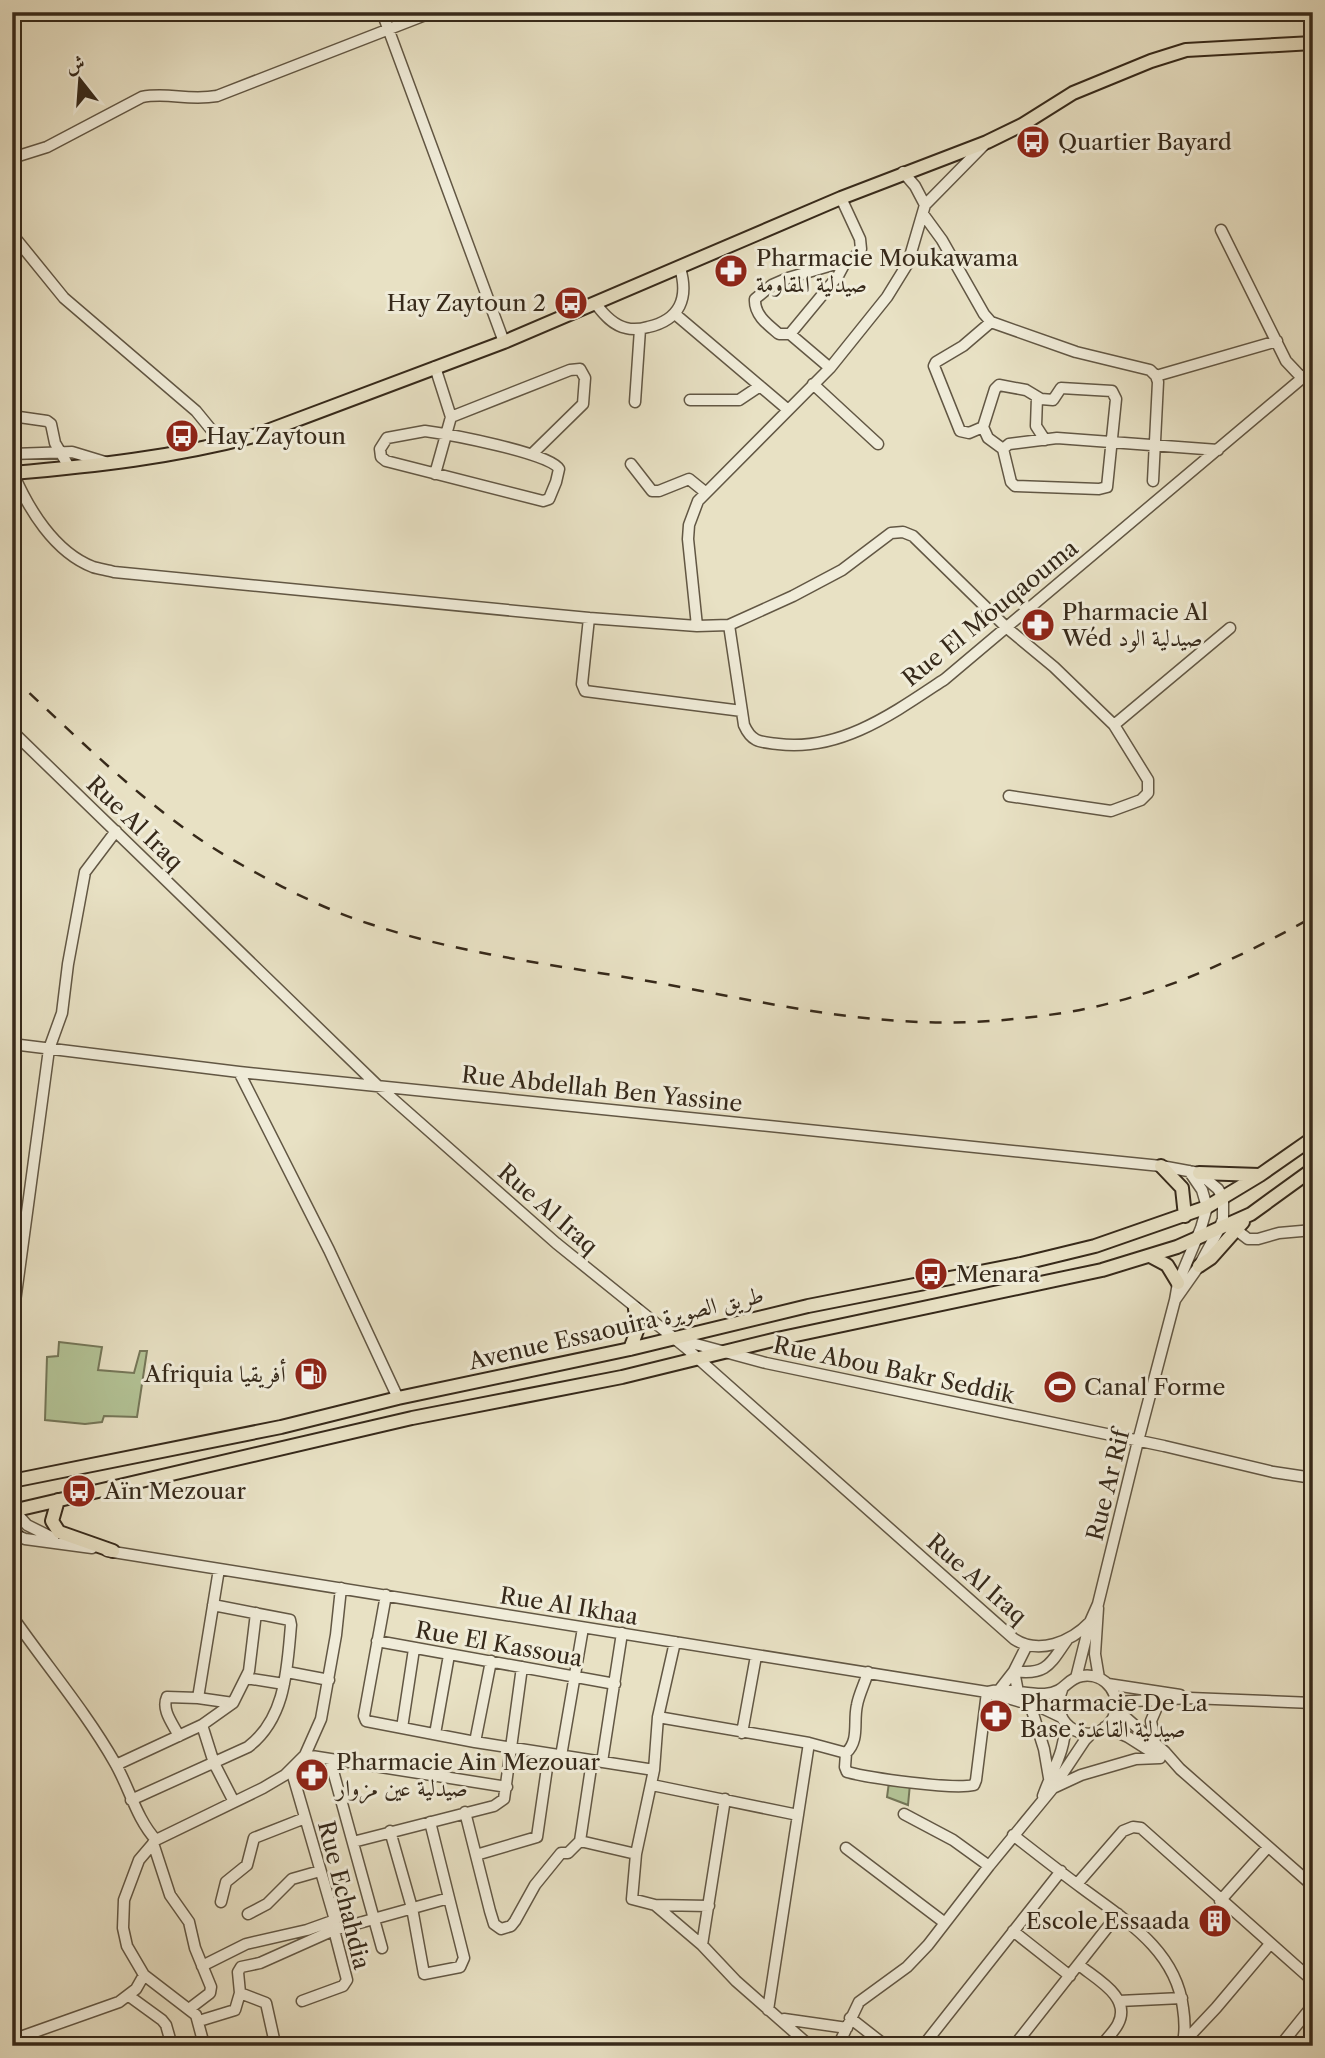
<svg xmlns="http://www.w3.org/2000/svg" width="1325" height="2058" font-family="'Libre Caslon Text',Amiri,serif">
	<rect width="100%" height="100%" fill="#e8e1c4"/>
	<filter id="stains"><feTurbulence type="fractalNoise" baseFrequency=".00286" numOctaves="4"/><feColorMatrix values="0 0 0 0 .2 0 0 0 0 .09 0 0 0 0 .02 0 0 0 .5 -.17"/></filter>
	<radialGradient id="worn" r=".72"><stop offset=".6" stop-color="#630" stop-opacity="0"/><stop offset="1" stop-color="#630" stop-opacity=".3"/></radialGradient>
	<path fill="#b3c396" stroke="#747658" stroke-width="2" d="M59 1342 102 1347 98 1370 134 1373 140 1351H147L137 1417 104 1416 102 1422 85 1424 45 1420 47 1357 58 1356Z
		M889 1782 910 1784 908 1805 887 1797Z"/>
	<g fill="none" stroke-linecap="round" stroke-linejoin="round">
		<defs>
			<path id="minor" d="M382 12 504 342
				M12 158 47 147 142 97C168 92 188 101 217 96L433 12
				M903 172 915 186 925 205
				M841 198 860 239 861 249 857 255 846 261 838 276 790 334H779C768 325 754 315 755 299L772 285 788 278 846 261
				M923 214 942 240 984 314 991 322 1076 352 1150 370 1156 376 1158 382 1153 481
				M1221 230 1286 361 1302 378
				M12 234 64 298 196 411 223 444
				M596 304C604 315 613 325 626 328 633 330 641 329 648 327 680 320 689 298 680 268
				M675 314 787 409
				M790 334 830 368
				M1156 376 1277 341
				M813 384 878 444
				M1037 397 1036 426 1045 440
				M690 400H739L760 386
				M635 402 640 329
				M12 416 47 421 51 424 55 443 69 467
				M451 417 570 370 580 369 585 378 583 404 532 454
				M983 427 988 438 1003 449 1011 482 1015 486 1099 489 1107 487 1116 399 1112 391 1061 388 1053 400 1041 399 1026 390 999 385 995 389 983 427 969 433 960 431 934 366 936 362 963 346 991 322
				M425 431C447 434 551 453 559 469L556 482 549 499 543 501 386 461 381 457 380 449 387 438Z
				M1003 449 1009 444 1057 438 1218 450
				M12 454 72 452 105 462
				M631 464 652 491H659L689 479 705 492
				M13 473C28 508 54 552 93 567 99 569 107 570 114 572L589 618 697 626 729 625 793 596 842 570 891 533 903 532 913 536 1007 628 1054 667 1114 725 1230 628
				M435 474 451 417 435 367
				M589 618 582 684 585 691 742 711
				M729 625 744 725C752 743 761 742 778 744 841 752 895 712 945 679L1313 369
				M697 626 688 539 689 525 698 501 830 368 887 297 908 263 925 205 984 145
				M12 731 377 1085 556 1243 685 1347 1014 1639C1039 1655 1071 1642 1090 1622
				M1009 796 1111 811 1141 800 1148 793V780L1114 725
				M12 1044 239 1072 1161 1166 1199 1173 1218 1189 1223 1198V1219L1219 1229 1199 1266 1175 1300
				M239 1072 329 1250 398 1398
				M1235 1229 1248 1239H1258L1279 1233 1313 1230
				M12 1324 49 1049 62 1013 68 964 85 872 116 831
				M677 1339 766 1363 1164 1446 1273 1472 1313 1478
				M12 1508 27 1525 53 1538
				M13 1530 16 1535 25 1539 92 1548
				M107 1551 987 1692 1042 1708 1061 1717
				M386 1595 364 1716 366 1721 475 1742 654 1770
				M1098 1608 1095 1654 1099 1678
				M12 1616C46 1665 86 1712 115 1763 130 1789 136 1818 156 1840
				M377 1641 615 1684
				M675 1642 658 1717 654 1770 636 1854 632 1899 655 1905 702 1945 736 1981 810 2046
				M287 1672 329 1680
				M868 1672C865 1683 859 1694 857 1705 853 1722 860 1740 846 1753L845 1767 847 1772C870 1778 953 1790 974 1785L976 1780 987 1692
				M246 1678 284 1684
				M1076 1678 1090 1622 1098 1604 1138 1441 1175 1300 1178 1283 1201 1228 1207 1207 1202 1190 1189 1171
				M1108 1684 1180 1695
				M1000 1689 1014 1671 1027 1645
				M987 1692C1007 1687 1025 1695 1045 1694 1067 1692 1065 1679 1082 1676 1106 1672 1124 1697 1113 1718 1095 1751 1046 1727 1062 1690
				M1018 1692 1014 1671C1048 1676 1051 1662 1067 1640
				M198 1698 219 1569
				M1116 1702 1190 1698 1313 1703
				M1030 1704 1044 1749 1049 1778
				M1116 1709 1165 1752 1180 1769 1313 1886
				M658 1717 809 1743 846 1753
				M202 1725 214 1763 234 1802
				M1105 1727 1128 1737 1158 1756
				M402 1728 414 1649
				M742 1733 756 1656
				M435 1734 449 1655
				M179 1736C173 1724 161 1710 167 1697L198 1698 233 1703
				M475 1742 491 1661
				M1155 1743 1151 1721 1160 1700
				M305 1755 507 1787
				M561 1756 583 1628
				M330 1760 382 1948
				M602 1762 622 1633
				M116 1765 202 1725 233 1703 249 1671 256 1613
				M291 1769 335 1920 334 1930 347 1980 343 1986 302 2001
				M652 1785 798 1815
				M1053 1788 1081 1775 1136 1759 1160 1758
				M1043 1796C1052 1770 1066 1751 1065 1723
				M131 1800 248 1747C286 1718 287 1669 291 1625L290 1620 213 1605
				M465 1812 490 1911 494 1924 501 1929 511 1926 515 1921 535 1885 561 1853H568L580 1841
				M904 1814 953 1840 989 1866
				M390 1831 412 1908 424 1974 460 1967 464 1958 430 1822
				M1013 1835C1036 1853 1059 1871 1082 1888 1125 1920 1176 1950 1183 2008 1185 2021 1186 2033 1182 2046
				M580 1841 592 1761
				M580 1841 636 1854
				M353 1842 494 1806 504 1799 522 1667
				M153 1843 170 1895 189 1922 195 1948 211 1987 210 1993 189 2009
				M846 1848 945 1923
				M476 1855 537 1837 549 1754
				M1077 1884 1123 1831 1133 1827 1141 1828 1313 1981
				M1220 1901 1268 1847
				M221 1902 226 1882 247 1865 254 1838 305 1818
				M655 1905 709 1906
				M248 1914 267 1904 292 1879 320 1871
				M1013 1931 1070 1976
				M702 1945 725 1799
				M1079 1965C1096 1979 1132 1997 1118 2024 1114 2032 1106 2039 1101 2046
				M202 1966 246 1944 307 1930 335 1920
				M129 1996 162 2020 166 2025 170 2039
				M1119 2001 1182 1998
				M768 2010 809 1743
				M850 2018 886 2046
				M784 2019 847 2028
				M199 2021 235 2010 240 1993
				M274 2039 266 2003 240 1993 238 1972 241 1967 260 1963 334 1930 449 1898
				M12 2040 119 2002 136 1989 144 1975
				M203 2041 196 2015 144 1975 127 1946 123 1928 124 1900 139 1860 156 1840 263 1788 285 1775 305 1755 321 1719 336 1635 341 1588
				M1183 2043 1216 2008 1270 1944
				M838 2046 859 2002 907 1967 928 1945 989 1866 1053 1788 1085 1740 1092 1733
				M923 2046 1061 1871
				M1014 2046 1118 1914
				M1280 2046 1313 2005"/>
			<path id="major" d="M12 473C94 466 175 457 254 436L504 342 841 198 987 142 1022 125 1073 93 1151 61 1186 50 1313 43
				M1161 1166 1182 1188 1185 1216
				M1199 1173 1259 1175
				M1150 1256 1167 1265 1178 1283
				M1199 1266 1211 1258 1243 1222
				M630 1349 638 1328 635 1309
				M12 1481 281 1427 398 1398 630 1349 808 1306 1021 1264 1095 1246 1207 1207 1260 1175 1313 1138
				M58 1500 52 1521 59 1532 113 1551
				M12 1511 412 1418 622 1377 777 1339 1102 1270 1177 1247 1251 1214 1313 1169
				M12 1534 16 1535"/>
		</defs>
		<use href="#minor" stroke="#625744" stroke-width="13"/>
		<use href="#major" stroke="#36291a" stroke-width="16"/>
		<use href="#minor" stroke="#f0ecd9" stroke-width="10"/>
		<use href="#major" stroke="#e8e1c4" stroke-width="12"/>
		<path stroke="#36291a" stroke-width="2.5" stroke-dasharray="12 12" stroke-linecap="butt" d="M12 677C84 743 156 818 242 865 283 888 326 910 370 924 460 954 556 965 648 981 738 997 830 1019 921 1022 969 1024 1016 1020 1062 1013 1152 999 1234 961 1313 917"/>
	</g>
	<defs>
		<symbol id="bus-disc" viewBox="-11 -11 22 22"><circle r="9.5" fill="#8f2418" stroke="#f0ecd9"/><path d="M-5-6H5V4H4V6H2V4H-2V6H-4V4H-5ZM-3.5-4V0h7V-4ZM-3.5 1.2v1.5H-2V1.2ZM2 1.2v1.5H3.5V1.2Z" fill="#fff"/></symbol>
		<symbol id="pharmacy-disc" viewBox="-11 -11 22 22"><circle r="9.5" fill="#8f2418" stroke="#f0ecd9"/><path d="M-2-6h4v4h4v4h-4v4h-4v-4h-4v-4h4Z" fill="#fff"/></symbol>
		<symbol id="fuel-disc" viewBox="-11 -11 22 22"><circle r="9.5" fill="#8f2418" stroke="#f0ecd9"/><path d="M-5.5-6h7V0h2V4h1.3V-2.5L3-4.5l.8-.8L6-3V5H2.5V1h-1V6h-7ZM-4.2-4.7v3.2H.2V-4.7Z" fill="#fff"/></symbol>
		<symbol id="stadium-disc" viewBox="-11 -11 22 22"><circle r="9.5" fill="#8f2418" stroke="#f0ecd9"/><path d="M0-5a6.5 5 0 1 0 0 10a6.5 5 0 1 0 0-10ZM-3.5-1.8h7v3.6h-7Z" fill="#fff"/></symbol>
		<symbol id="building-disc" viewBox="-11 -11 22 22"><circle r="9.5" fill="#8f2418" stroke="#f0ecd9"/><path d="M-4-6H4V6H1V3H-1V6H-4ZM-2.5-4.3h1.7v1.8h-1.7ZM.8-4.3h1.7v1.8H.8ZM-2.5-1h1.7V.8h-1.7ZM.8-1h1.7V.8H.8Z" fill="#fff"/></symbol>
	</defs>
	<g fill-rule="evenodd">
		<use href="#bus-disc" x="1014" y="123" width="38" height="38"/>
		<use href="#pharmacy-disc" x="712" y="252" width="38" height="38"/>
		<use href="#bus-disc" x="552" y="284" width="38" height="38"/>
		<use href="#bus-disc" x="163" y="417" width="38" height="38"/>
		<use href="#pharmacy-disc" x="1019" y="606" width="38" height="38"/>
		<use href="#bus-disc" x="912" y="1255" width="38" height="38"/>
		<use href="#fuel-disc" x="292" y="1355" width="38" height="38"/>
		<use href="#stadium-disc" x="1041" y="1368" width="38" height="38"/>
		<use href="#bus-disc" x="60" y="1472" width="38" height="38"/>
		<use href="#pharmacy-disc" x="977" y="1697" width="38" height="38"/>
		<use href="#pharmacy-disc" x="293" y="1756" width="38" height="38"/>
		<use href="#building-disc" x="1196" y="1902" width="38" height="38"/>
	</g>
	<g text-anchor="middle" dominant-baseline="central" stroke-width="6" stroke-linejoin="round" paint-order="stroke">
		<g font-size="23" fill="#36291a" stroke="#f0ecd9" text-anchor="start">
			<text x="1058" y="142">Quartier Bayard</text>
			<text x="756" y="258">Pharmacie Moukawama<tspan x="756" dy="26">صيدلية المقاومة</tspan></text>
			<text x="546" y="303" text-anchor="end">Hay Zaytoun 2</text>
			<text x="206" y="436">Hay Zaytoun</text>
			<text x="1062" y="612">Pharmacie Al<tspan x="1062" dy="26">Wéd صيدلية الود</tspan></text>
			<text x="956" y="1274">Menara</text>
			<text x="286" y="1374" text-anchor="end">Afriquia أفريقيا</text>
			<text x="1084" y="1387">Canal Forme</text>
			<text x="104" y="1491">Aïn Mezouar</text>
			<text x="1020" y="1703">Pharmacie De La<tspan x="1020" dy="26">Base صيدلية القاعدة</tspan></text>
			<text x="336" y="1762">Pharmacie Ain Mezouar<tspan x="336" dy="26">صيدلية عين مزوار</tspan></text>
			<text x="1190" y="1921" text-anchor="end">Escole Essaada</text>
		</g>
		<g font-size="23" fill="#36291a" stroke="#f0ecd9">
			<text transform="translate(990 613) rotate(-39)">Rue El Mouqaouma</text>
			<text transform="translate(135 823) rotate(44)">Rue Al Iraq</text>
			<text transform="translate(602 1089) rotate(6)">Rue Abdellah Ben Yassine</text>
			<text transform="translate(548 1209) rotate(41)">Rue Al Iraq</text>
			<text transform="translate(616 1328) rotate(-13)">Avenue Essaouira طريق الصويرة</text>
			<text transform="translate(894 1370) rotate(12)">Rue Abou Bakr Seddik</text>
			<text transform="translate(1108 1485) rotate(-76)">Rue Ar Rif</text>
			<text transform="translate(977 1579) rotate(41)">Rue Al Iraq</text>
			<text transform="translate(569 1606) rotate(9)">Rue Al Ikhaa</text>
			<text transform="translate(499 1644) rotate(10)">Rue El Kassoua</text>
			<text transform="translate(344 1895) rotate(76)">Rue Echahdia</text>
		</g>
	</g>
	<rect width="1325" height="2058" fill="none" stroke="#e8e1c4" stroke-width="42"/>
	<rect x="14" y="14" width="1297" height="2030" fill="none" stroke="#36291a" stroke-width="3.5"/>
	<rect x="21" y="21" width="1283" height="2016" fill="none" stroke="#36291a" stroke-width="2"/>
	<g transform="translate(80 80) rotate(343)" stroke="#f0ecd9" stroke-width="5" paint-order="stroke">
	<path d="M0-5L12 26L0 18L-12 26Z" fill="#36291a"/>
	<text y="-10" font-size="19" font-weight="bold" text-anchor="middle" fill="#36291a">ش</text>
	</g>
	<rect width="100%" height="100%" filter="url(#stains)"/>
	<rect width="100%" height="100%" fill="url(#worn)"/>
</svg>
